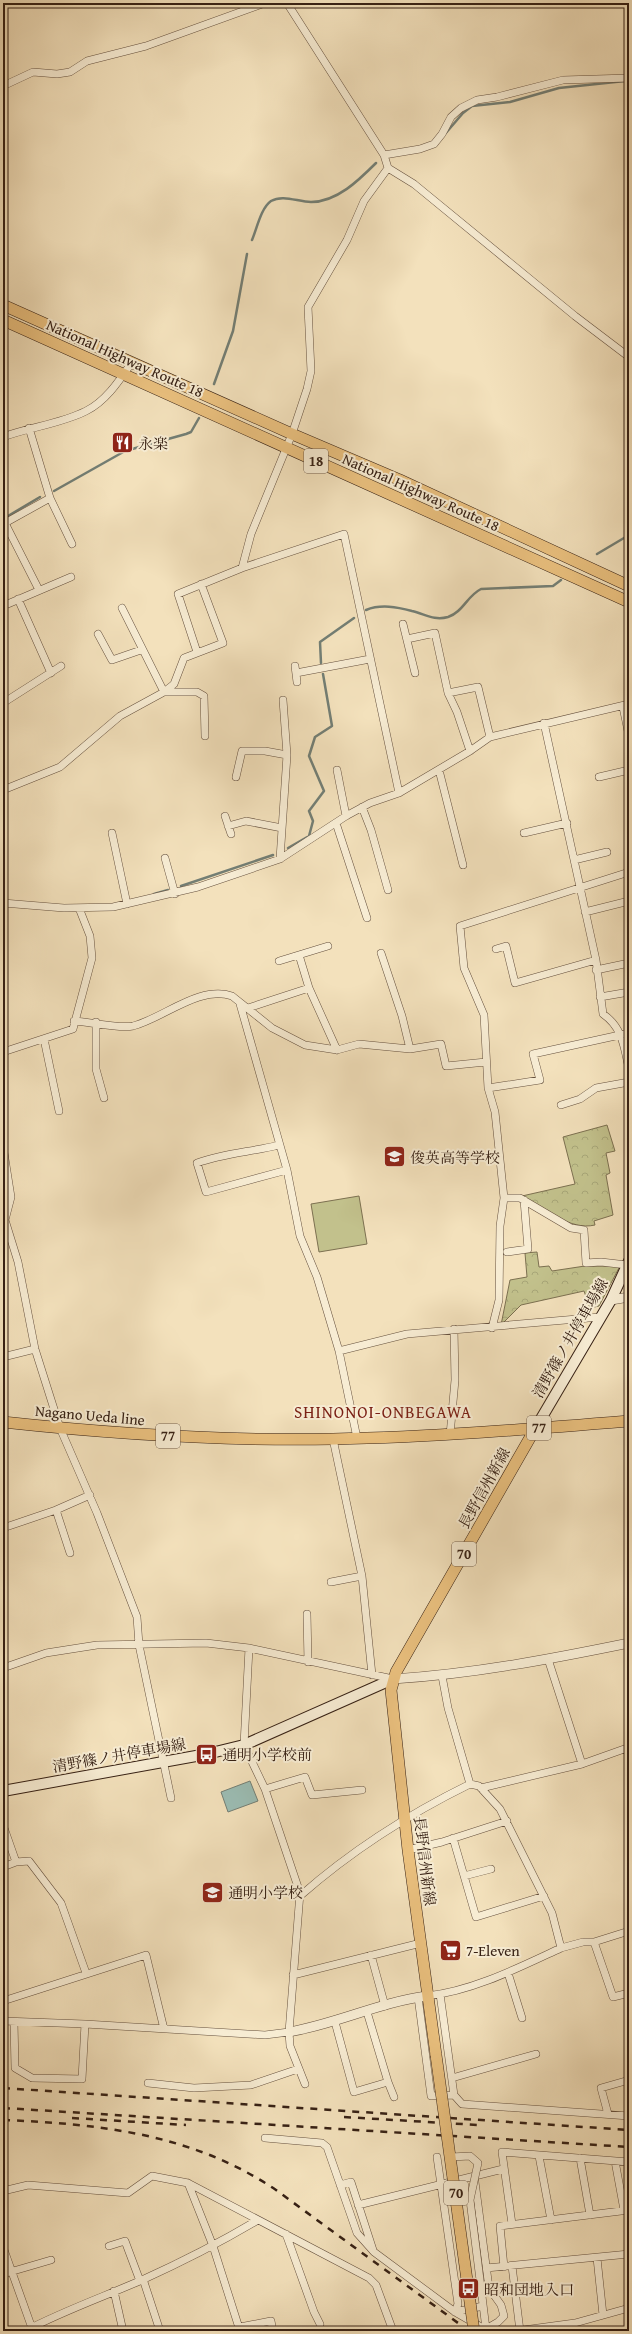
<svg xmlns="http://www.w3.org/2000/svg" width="632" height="2334" font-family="'Gentium Book Plus','Noto Serif JP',serif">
	<defs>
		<pattern id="forest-crowns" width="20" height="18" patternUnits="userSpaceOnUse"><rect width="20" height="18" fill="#c2c18c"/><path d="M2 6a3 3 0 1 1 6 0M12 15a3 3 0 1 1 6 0" fill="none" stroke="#a7a678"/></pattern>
	</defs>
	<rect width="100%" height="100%" fill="#f3e1bc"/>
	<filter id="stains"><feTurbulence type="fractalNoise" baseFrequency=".005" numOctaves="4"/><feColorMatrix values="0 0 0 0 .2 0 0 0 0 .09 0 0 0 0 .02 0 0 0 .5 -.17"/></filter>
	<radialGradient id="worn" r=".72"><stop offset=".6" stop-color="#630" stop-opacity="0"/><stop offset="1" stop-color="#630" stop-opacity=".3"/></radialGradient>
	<path fill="url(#forest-crowns)" stroke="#7c7050" d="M607 1125 615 1151 606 1153 610 1173 606 1175 613 1215 594 1221 595 1225C570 1231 544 1208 522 1196L575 1184 563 1137Z
		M537 1252 539 1267 549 1266 552 1271 585 1266H620L599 1306 590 1308 584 1291 521 1305 501 1325 510 1280 527 1277 525 1253Z"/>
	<path fill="#c2c18c" stroke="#7c7050" d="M359 1196 367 1244 319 1252 311 1204Z"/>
	<path fill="#9bbdb4" stroke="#737e74" d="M250 1781 258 1801 228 1812 221 1792Z"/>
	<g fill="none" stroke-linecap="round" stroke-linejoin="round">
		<path stroke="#737e74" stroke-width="2.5" d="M445 134 463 113 472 106 510 102 559 88 625 81
			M252 240C257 228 261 208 271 201 283 194 298 202 311 202 337 202 359 180 376 163
			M214 384 233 331 247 254
			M54 491 125 451 186 434 191 432 199 418
			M3 519 40 497
			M597 554 629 535
			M366 610C381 604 397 607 412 611 425 614 434 621 448 617 463 612 467 596 481 589L553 586 561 580
			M321 663 320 642 354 618
			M288 848 309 836 313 821 309 811 324 791 309 756 315 737 332 726 323 674
			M181 886 273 855
			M154 894 168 890"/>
		<defs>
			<path id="minor" d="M287 3 384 155 388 168 414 184 575 316 629 357
				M3 86 33 72 57 74 70 72 87 61 146 46 265 3
				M384 155 420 149 434 144 442 134 451 117 461 108 477 100 497 97 563 80 629 78
				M29 428 50 498 72 544
				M3 437C30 427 60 424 86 411 106 401 119 381 132 362
				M242 568 251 534 292 434 307 389 311 371 308 307 347 240 364 201 388 168
				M39 590 5 523 50 498
				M18 599 51 673
				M3 606 71 577
				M122 608 164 692H197L204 696 205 736
				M403 624 415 673
				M98 634 112 660 141 650
				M407 639 435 633 448 693 457 712 470 751
				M197 652 178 594 242 568 344 534 399 793
				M295 666 297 682
				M296 673 370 659
				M448 693 478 687 490 737
				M3 703 61 666
				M623 707 629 736
				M544 723 596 960 603 1014C623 1028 624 1047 629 1069
				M337 770 346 816
				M439 770 463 865
				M236 777 242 751H265L287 755
				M599 777 629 770
				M3 790 60 767 120 716 164 692 174 684 184 658 223 643 201 584
				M362 807 371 830 388 890
				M225 816 231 834
				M336 823 367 918
				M228 826 246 821 282 828
				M112 833 127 904
				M524 833 567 823
				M165 858 175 894
				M280 859 287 755 283 700
				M574 860 607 852
				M3 903 64 908 113 907 198 887 280 859 346 816 370 803 399 793 470 751 490 737 629 704
				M585 912 629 901
				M496 949 506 946 515 983 596 960
				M381 953 402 1016 410 1049
				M299 955 309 988
				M279 961 328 946
				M596 970 629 963
				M600 997 629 992
				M240 1004 287 1170 300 1236 317 1277 339 1351 357 1438
				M248 1008 309 988 337 1050
				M74 1021C90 1022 119 1029 133 1026 164 1018 199 985 232 996L272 1028 305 1045 337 1050 359 1044 410 1049 441 1044 446 1066 486 1062
				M96 1022V1069L104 1098
				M44 1039 59 1111
				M3 1052 73 1029 92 958 90 936 79 908
				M488 1088 540 1080 533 1054 629 1033
				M561 1105 580 1099 596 1088 629 1082
				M279 1145C252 1152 224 1153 197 1163L206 1192 287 1170
				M3 1146 11 1197 5 1220 18 1262 35 1349 60 1428 97 1513 137 1617 139 1645 171 1798
				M504 1198H520L571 1228 584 1230 586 1263 601 1262 627 1265
				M507 1252 528 1249 524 1200
				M492 1328 499 1300 500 1226 504 1198 495 1112 488 1088 484 1015 464 968 460 926 629 872
				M339 1351 407 1334 600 1317
				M3 1357 35 1349
				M450 1435 455 1380 454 1329
				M333 1439 362 1576 372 1675
				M56 1510 70 1553
				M3 1528 56 1510 90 1495
				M331 1582 362 1576
				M307 1614 308 1662
				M249 1648 244 1745 265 1789 300 1893 289 2032 290 2046 305 2084
				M3 1668 46 1653 97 1645 206 1643 249 1648 393 1679
				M442 1676 448 1708 470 1784
				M582 1764 627 1748 629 1756
				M481 1788 582 1764 548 1659
				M265 1789 305 1777 312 1795 362 1790
				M3 1825 16 1862
				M453 1838 476 1917 544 1896
				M408 1850 442 1842 507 1821
				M3 1867 16 1862 29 1861 61 1903 86 1973
				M464 1876 491 1869
				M300 1896C351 1851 409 1814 470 1784L479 1786 500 1809 552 1913 561 1948 583 1942H594L613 1997 629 1993
				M594 1942 629 1931
				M371 1955 385 2006
				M508 1973 522 2018
				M293 1975 421 1943
				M440 1994 454 2095 462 2104 629 2116
				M427 1996C473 1991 520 1967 561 1948
				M418 1997 431 2096 454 2095
				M3 2001 146 1955 164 2029
				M3 2021 85 2024 265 2035 289 2032
				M14 2022 15 2068 32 2078 82 2079 85 2024
				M335 2022 354 2092 388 2082 367 2012
				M452 2078 536 2054
				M388 2082 394 2097
				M148 2083 194 2088 251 2085 298 2069
				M608 2114 601 2088 629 2080
				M265 2138 322 2143 327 2147 357 2233 374 2252 455 2312 488 2331
				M539 2156 551 2220
				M437 2157 458 2304 455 2312
				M580 2158 590 2215
				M615 2161 624 2210
				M475 2182 489 2288 501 2305 504 2316 498 2322 486 2329
				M188 2183 213 2246 240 2331
				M340 2185 351 2182 373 2250
				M3 2191 28 2185 128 2193 152 2176 188 2183 369 2278 376 2285 393 2331
				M358 2205 503 2169
				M512 2224 502 2152 629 2162
				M286 2234 314 2312 320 2324
				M109 2246 125 2241 140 2281
				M3 2247 33 2331
				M597 2258 603 2315
				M512 2266 520 2331
				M504 2267 500 2226 629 2210
				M486 2268 629 2254
				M3 2274 51 2260
				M143 2279 160 2331
				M481 2288 486 2329
				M114 2291 123 2331
				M455 2312 483 2306
				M240 2327 271 2321 273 2331
				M25 2331C63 2311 103 2297 142 2280 182 2262 221 2242 258 2220
				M125 2331H137
				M516 2331 575 2323 629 2308"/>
			<path id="tertiary" d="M611 1300 629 1297
				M393 1679C473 1674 551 1659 629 1643
				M289 2032C336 2024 380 2002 427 1996"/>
			<path id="secondary" d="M535 1429 611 1300 629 1261
				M3 1791 207 1754 244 1745 393 1679"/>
			<path id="primary" d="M3 1422C113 1434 223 1441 333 1439 432 1437 531 1429 629 1421
				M436 2055 408 1850 391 1690 396 1672 535 1429"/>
			<path id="trunk" d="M3 305 292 434 400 480 629 586
				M3 320 629 602"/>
		</defs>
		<use href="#minor" stroke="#65503e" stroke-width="8"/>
		<use href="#tertiary" stroke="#65503e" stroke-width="10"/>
		<use href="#secondary" stroke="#362014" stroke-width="12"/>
		<use href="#primary" stroke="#362014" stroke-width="12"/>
		<use href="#trunk" stroke="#362014" stroke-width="12"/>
		<use href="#minor" stroke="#f7ecd3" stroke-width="7"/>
		<use href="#tertiary" stroke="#f7ecd3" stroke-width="9"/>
		<use href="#secondary" stroke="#f7ecd3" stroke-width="10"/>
		<use href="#primary" stroke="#eac07e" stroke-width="11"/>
		<use href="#trunk" stroke="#eac07e" stroke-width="11"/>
		<path stroke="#362014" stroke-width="2.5" stroke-dasharray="7 7" stroke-linecap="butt" d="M3 2088 629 2130
			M3 2108 629 2147
			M344 2117 478 2125
			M72 2118 186 2125
			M3 2120C101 2124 193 2134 276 2190L469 2331"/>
		<defs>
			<path id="minor-bridge" d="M451 2157 470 2156 478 2163 470 2200 481 2288"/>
			<path id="primary-bridge" d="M436 2055 474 2331"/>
		</defs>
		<use href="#minor-bridge" stroke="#65503e" stroke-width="8" stroke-linecap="butt"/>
		<use href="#primary-bridge" stroke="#362014" stroke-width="12" stroke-linecap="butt"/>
		<use href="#minor-bridge" stroke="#f7ecd3" stroke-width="7"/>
		<use href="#primary-bridge" stroke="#eac07e" stroke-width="11"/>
	</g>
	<defs>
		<symbol id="restaurant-square" viewBox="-11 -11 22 22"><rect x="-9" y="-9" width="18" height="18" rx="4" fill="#8f2418" stroke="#f7ecd3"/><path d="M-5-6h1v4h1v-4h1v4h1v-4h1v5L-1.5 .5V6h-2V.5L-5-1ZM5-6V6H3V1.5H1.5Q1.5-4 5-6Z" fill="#fff"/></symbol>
		<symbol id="school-square" viewBox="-11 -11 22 22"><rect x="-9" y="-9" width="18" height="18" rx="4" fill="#8f2418" stroke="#f7ecd3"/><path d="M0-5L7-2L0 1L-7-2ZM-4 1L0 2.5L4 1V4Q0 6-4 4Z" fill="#fff"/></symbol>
		<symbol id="bus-square" viewBox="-11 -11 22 22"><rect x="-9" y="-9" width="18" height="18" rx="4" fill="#8f2418" stroke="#f7ecd3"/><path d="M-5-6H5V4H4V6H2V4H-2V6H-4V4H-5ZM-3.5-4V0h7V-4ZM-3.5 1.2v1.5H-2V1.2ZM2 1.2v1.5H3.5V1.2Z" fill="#fff"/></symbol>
		<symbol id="supermarket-square" viewBox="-11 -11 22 22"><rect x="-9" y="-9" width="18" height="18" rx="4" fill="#8f2418" stroke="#f7ecd3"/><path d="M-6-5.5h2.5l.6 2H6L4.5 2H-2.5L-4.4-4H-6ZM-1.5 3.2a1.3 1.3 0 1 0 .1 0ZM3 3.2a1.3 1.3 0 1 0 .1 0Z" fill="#fff"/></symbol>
	</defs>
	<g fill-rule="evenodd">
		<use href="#restaurant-square" x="110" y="430" width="25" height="25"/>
		<use href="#school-square" x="382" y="1144" width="25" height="25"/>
		<use href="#bus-square" x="194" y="1742" width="25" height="25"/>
		<use href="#school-square" x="200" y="1880" width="25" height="25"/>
		<use href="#supermarket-square" x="438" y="1938" width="25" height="25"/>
		<use href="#bus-square" x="456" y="2276" width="25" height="25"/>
	</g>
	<g text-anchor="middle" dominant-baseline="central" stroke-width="4" stroke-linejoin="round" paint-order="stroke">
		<g fill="#f7ecd3" stroke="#705d4d" stroke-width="1">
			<rect x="304" y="449" width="24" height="24" rx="3"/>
			<rect x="527" y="1416" width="24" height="24" rx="3"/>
			<rect x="156" y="1424" width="24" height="24" rx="3"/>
			<rect x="452" y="1542" width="24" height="24" rx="3"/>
			<rect x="444" y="2181" width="24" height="24" rx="3"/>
		</g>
		<g font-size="14" font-weight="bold" fill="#362014">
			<text x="316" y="461">18</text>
			<text x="539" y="1428">77</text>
			<text x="168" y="1436">77</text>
			<text x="464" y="1554">70</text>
			<text x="456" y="2193">70</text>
		</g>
		<g font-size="15" fill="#362014" stroke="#f7ecd3">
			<text transform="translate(125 358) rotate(24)">National Highway Route 18</text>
			<text transform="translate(421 492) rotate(24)">National Highway Route 18</text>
			<text transform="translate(570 1338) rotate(-60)">清野篠ノ井停車場線</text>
			<text transform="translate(90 1415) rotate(5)">Nagano Ueda line</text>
			<text transform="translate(484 1488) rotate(-61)">長野信州新線</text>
			<text transform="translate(119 1755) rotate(-10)">清野篠ノ井停車場線</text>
			<text transform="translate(425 1861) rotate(83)">長野信州新線</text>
		</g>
		<g font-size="15" fill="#362014" stroke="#f7ecd3" text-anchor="start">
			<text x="138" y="443">永楽</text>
			<text x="410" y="1157">俊英高等学校</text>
			<text x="222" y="1754">通明小学校前</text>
			<text x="228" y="1892">通明小学校</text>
			<text x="466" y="1950">7-Eleven</text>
			<text x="484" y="2289">昭和団地入口</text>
		</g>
		<g font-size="17" letter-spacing="1" fill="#7a1f14" stroke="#f7ecd3">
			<text x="383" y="1411">SHINONOI-ONBEGAWA</text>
		</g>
	</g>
	<rect width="632" height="2334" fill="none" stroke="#f3e1bc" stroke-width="16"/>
	<rect x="4" y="4" width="624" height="2326" fill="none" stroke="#362014" stroke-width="2"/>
	<rect x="8" y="8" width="616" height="2318" fill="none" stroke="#362014"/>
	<rect width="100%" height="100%" filter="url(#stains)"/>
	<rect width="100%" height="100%" fill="url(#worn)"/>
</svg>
